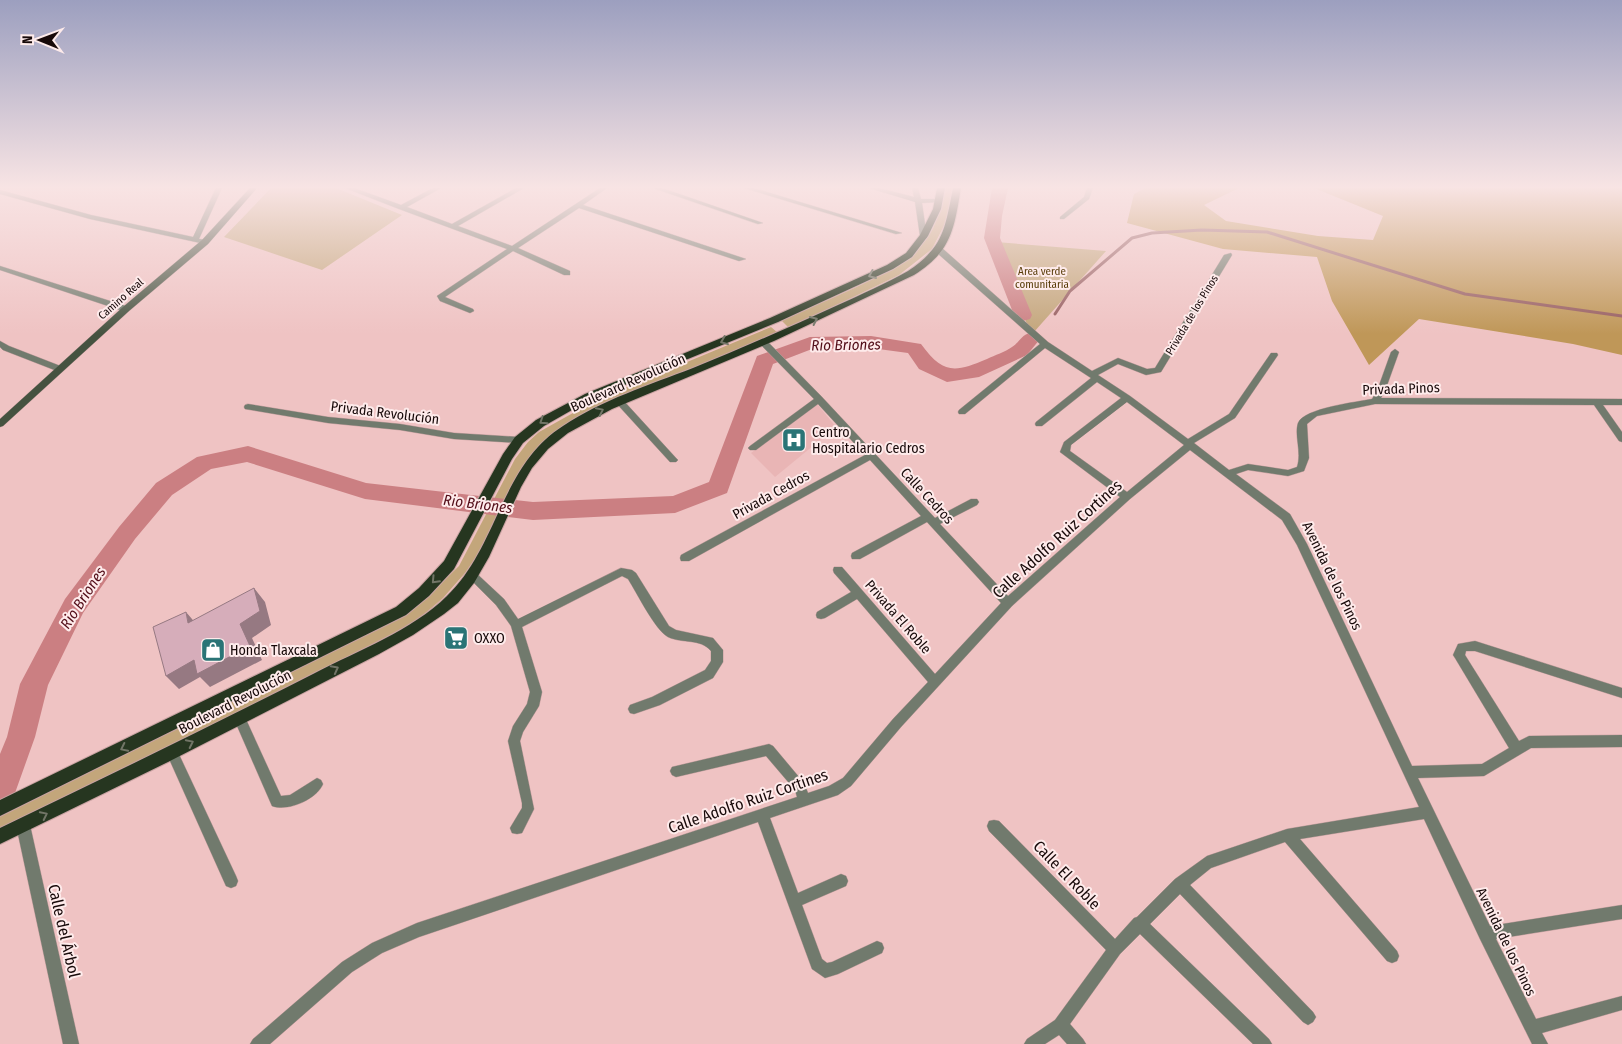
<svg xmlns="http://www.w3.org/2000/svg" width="1622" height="1044" font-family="'Fira Sans Condensed',sans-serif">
	<rect width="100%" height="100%" fill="#efc3c3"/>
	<path fill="#e9b5b5" d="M817 404 836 427 775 477 751 453Z"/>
	<path fill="#c3a67b" d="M271 188H336L402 215 322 270 224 237Z
		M943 188H955L947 220 932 249 899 275 789 328 781 320C825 300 905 273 931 232 939 219 939 203 943 188Z
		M996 242 1106 251 1034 332 1028 327Z
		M771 327 778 333 609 404 545 442 483 547 465 573 443 598 415 622 235 716 0 831V812L432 592 459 566 515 459 528 442 539 432 598 399Z"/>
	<path fill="#bf9758" d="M1145 188H1239L1204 205 1226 221 1318 236 1373 240 1383 216 1314 188H1622V355L1573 344 1419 319 1369 365 1332 301 1317 257 1223 249 1127 223 1134 194Z"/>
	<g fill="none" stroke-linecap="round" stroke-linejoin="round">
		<path stroke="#955c5e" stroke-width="3" d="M1055 314 1070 291 1132 238 1152 233 1202 230 1267 232 1465 294 1622 316"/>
		<path fill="#cb7f82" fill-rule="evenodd" d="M992 188H1008L1002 216 1000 238 1032 315 1030 319 1023 321 1016 319 1014 315 984 238Z
			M1030 333 1037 335 1040 339 1027 355 979 377 947 382 919 369 908 353 871 348 812 349 773 364 727 493 675 513 533 520 365 499 247 462 211 469 172 495 135 539 83 613 48 685 35 737 15 793 0 800V754L7 737 20 684 65 599 119 527 156 483 197 457 248 446 366 483 533 502 673 496 709 482 757 356 810 337 871 336 921 344C943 374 954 373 987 359 995 355 1005 352 1012 347 1020 342 1021 335 1030 333Z"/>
		<defs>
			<path id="minor" d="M216 188H222L199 239 208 240V244H205L90 219 0 194V190L91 215 193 237Z
				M345 188H354L401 205 433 188H441L407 207 452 224 516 188H524L458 226 512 246 600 188H607L583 205 746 259 739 261 579 208 518 248 570 271V275H564L513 251 445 297 473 309 474 311 470 313 440 301 437 296 507 249 399 209Z
				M653 188H662L763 223 758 224Z
				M744 188H754L902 233 896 234Z
				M869 188H879L914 197 912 188H918L921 199H941V201L939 202 922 203 927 238 920 236 915 202Z
				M1087 188H1093L1089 199 1064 219H1060V217L1084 197Z
				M936 248H942L1048 342 1092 371 1118 358 1147 369 1155 368 1224 255 1231 253 1232 255 1161 372 1146 375 1118 364 1098 375 1130 396 1188 439 1229 414 1271 353H1277L1278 355 1235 418 1194 443 1229 470 1248 464 1288 470 1297 467C1302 452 1294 436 1298 423 1304 408 1357 402 1372 399L1377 391 1391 352 1395 349 1399 352 1385 391 1381 398 1622 399V405H1603L1622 432V442L1619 441 1594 405 1375 404 1317 416 1307 424 1309 458 1304 471 1288 476 1248 470 1236 474 1290 514 1307 544 1412 766 1482 764 1509 748 1455 658 1453 655 1458 644 1475 641 1622 688V698L1475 651H1466L1465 655 1519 741 1529 736 1622 735V747L1531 748 1484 776 1418 778 1490 926 1622 905V919L1496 939 1536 1019 1622 996V1010L1542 1033 1548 1044H1532L1480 939 1424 819 1300 839 1397 951 1399 956 1397 961 1392 963 1387 961 1285 842 1211 868 1190 885 1313 1012 1316 1017 1313 1022 1308 1025 1303 1022 1180 894 1150 924 1269 1039 1272 1044H1253L1140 934 1120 954 1070 1024 1083 1039 1086 1044H1067L1059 1035 1045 1044H1024L1027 1039 1055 1020 1106 950 989 831 987 826 989 821 994 820 999 821 1115 939 1134 918 1137 917 1175 879 1207 856 1287 829 1419 807 1297 545 1282 520 1190 450 1130 499 1012 606 901 727 851 786 838 795 770 818 798 893 841 874 846 876 848 881 846 886 802 905 822 959 827 963 832 962 877 941 882 943 884 948 882 953 838 974 825 978 812 969 758 822 419 937 382 953 352 972 270 1044H250L253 1039 342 962 372 943 417 923 797 797 795 790 766 756 676 777 672 775 670 771 672 767 769 744 773 746 804 783 808 793 829 786 843 778 893 719 928 682 857 599 825 618 821 619 817 618 816 615 817 612 851 592 834 573 833 570 834 567H842L935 674 1001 603 927 522 860 559H852L851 556 852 553 921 516 870 460 689 561H681L680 558 681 555 865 455 818 404 756 450H750L748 448 750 446 814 399 761 345V341H767L822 397 935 518 971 499H977L979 502 977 505 940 524 1008 596 1120 497 1060 452 1064 442 1121 398 1097 382 1042 426H1036L1035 424 1036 422 1091 378 1045 348 965 414H959L958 412 959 410 1040 344 936 252ZM1127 402 1184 445 1127 492 1070 451 1071 445Z
				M0 266 129 307 130 309 126 311H123L0 270Z
				M0 341 9 346 63 367 64 369 60 372 57 371 3 350 0 347Z
				M620 399 623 400 676 458 678 460 676 462H670L617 404 616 402 617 400Z
				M248 404 328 417 400 424 454 433 519 437 524 440 519 443 454 439 400 430 328 423 245 409 244 407 245 405Z
				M621 568 632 570 636 573 669 626 676 630 713 638 723 650V662L713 678 660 705 634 714 630 713 628 709 630 705 652 697 705 670 711 661V651C700 638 683 644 668 637 655 630 637 593 628 579L622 576 522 627 542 692 539 706 523 732 520 741 534 809 522 833 517 834 512 833 510 828 522 808V803L508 741 513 726 527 704 530 692 511 626 496 605 466 575 467 572H475L504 599 518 619Z
				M240 714 244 715 281 796 290 795 317 778 321 780 323 784C317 799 288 812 272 806L234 719 236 715Z
				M172 746 176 748 236 876 238 881 236 886 231 888 226 886 166 752 168 748Z
				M23 819 28 820 30 825 79 1044H63L16 825 18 820Z"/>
			<path id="secondary" d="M250 188H257L208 244 129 311 3 426 0 427V419L123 307 202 240Z"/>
			<path id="primary" d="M937 188H945L941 209 928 236 912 257 893 269 778 322 593 398 544 426 523 443 512 459 454 569 429 596 406 615 0 816V800L396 607 419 588 444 561 503 454 515 437 536 420 585 394 770 318 887 265 906 253 920 235 933 209Z
				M953 188H961C954 229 952 251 914 275L774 341 612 409 568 433 548 449 532 468 521 487 489 557 474 583 458 603 444 614 413 635 379 654 168 762 0 844V828C106 777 211 726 315 673 359 650 411 631 447 596 498 547 501 465 563 426 602 400 649 385 693 368 742 348 790 327 838 305 862 294 885 284 908 271 944 247 945 228 953 188Z"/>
		</defs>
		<use href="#minor" stroke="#c8a2a2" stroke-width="1"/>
		<use href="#secondary" stroke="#c8a2a2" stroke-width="1"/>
		<use href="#primary" stroke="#c8a2a2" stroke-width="2"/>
		<use href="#minor" fill="#717a6d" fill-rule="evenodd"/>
		<use href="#secondary" fill="#455240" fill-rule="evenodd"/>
		<use href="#primary" fill="#263620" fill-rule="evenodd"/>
	</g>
	<path fill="#967982" d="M254 588 265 602 271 625 252 638 262 660 210 687 200 677 179 689 166 676Z
		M186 612 198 626 188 623Z"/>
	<path fill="#d6adba" stroke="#967982" d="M254 588 260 611 240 624 250 646 197 674 194 660 166 676 153 627 186 612 188 623Z"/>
	<defs><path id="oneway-chevron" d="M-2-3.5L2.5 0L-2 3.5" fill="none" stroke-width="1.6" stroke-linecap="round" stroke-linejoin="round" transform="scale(1.25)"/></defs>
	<g stroke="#727567">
		<use href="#oneway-chevron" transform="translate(872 275) rotate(156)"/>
		<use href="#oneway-chevron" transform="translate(814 320) rotate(-25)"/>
		<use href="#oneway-chevron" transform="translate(724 341) rotate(158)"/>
		<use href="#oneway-chevron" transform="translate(600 411) rotate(-26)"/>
		<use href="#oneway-chevron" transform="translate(543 421) rotate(146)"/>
		<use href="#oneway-chevron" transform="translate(435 580) rotate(133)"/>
		<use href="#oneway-chevron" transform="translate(335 669) rotate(-28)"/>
		<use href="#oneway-chevron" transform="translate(190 743) rotate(-26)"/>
		<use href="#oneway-chevron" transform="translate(124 748) rotate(154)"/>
		<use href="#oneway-chevron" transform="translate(44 815) rotate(-26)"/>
	</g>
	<linearGradient id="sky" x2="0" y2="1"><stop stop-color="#9c9fbf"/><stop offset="0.56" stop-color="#f8e4e4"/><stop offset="1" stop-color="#f8e4e4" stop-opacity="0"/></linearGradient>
	<rect width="1622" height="334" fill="url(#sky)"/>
	<defs>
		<symbol id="hospital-square" viewBox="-11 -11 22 22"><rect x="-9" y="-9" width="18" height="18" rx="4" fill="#2a7476" stroke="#feebeb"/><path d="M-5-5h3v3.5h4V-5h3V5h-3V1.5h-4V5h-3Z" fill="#fff"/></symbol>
		<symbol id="supermarket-square" viewBox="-11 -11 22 22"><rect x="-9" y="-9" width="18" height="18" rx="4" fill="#2a7476" stroke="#feebeb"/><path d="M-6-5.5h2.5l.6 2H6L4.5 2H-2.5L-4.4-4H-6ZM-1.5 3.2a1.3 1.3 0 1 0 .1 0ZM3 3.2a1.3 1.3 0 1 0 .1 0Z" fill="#fff"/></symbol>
		<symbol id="shop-square" viewBox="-11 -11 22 22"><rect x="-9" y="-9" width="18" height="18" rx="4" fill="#2a7476" stroke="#feebeb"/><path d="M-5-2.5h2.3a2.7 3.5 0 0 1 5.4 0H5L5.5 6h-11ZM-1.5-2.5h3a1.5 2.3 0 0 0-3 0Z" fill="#fff"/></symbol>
	</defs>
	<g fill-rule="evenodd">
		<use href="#hospital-square" x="780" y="426" width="28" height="28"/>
		<use href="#supermarket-square" x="442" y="624" width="28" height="28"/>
		<use href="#shop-square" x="199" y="636" width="28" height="28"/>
	</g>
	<g text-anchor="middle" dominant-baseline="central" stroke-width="4" stroke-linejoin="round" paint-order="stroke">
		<g font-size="11" fill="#583c08" stroke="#feebeb">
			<text x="1042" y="271">Area verde<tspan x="1042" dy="13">comunitaria</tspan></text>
		</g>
		<g font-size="11" fill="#170909" stroke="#feebeb">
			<text transform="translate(121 299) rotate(-41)">Camino Real</text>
			<text transform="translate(1192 315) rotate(-59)">Privada de los Pinos</text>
		</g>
		<g font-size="14" fill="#170909" stroke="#feebeb">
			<text transform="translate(628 383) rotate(-24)">Boulevard Revolución</text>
			<text transform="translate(1401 389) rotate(-2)">Privada Pinos</text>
			<text transform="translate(385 413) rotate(7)">Privada Revolución</text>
			<text transform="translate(771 495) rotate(-29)">Privada Cedros</text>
			<text transform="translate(927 496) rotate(47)">Calle Cedros</text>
			<text transform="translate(1332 576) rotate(64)">Avenida de los Pinos</text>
			<text transform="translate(898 617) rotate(49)">Privada El Roble</text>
			<text transform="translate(235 702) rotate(-27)">Boulevard Revolución</text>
			<text transform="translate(1506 942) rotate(64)">Avenida de los Pinos</text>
		</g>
		<g font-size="14" fill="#170909" stroke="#feebeb" text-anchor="start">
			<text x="812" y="432">Centro<tspan x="812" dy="16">Hospitalario Cedros</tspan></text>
			<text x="474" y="638">OXXO</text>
			<text x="230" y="650">Honda Tlaxcala</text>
		</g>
		<g font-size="15" font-style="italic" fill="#520d18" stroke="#feebeb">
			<text transform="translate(846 345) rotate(-1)">Rio Briones</text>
			<text transform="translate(478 504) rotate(7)">Rio Briones</text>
			<text transform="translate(83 598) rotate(-57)">Rio Briones</text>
		</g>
		<g font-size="16" fill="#170909" stroke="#feebeb">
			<text transform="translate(1057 539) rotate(-42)">Calle Adolfo Ruiz Cortines</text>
			<text transform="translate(748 801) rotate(-19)">Calle Adolfo Ruiz Cortines</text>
			<text transform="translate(1067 875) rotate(46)">Calle El Roble</text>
			<text transform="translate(64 931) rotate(77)">Calle del Árbol</text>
		</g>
	</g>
	<g transform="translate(40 40) rotate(271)" stroke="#feebeb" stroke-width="4" paint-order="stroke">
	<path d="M0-4L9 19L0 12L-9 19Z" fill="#170909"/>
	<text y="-8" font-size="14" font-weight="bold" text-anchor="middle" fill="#170909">N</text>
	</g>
</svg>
